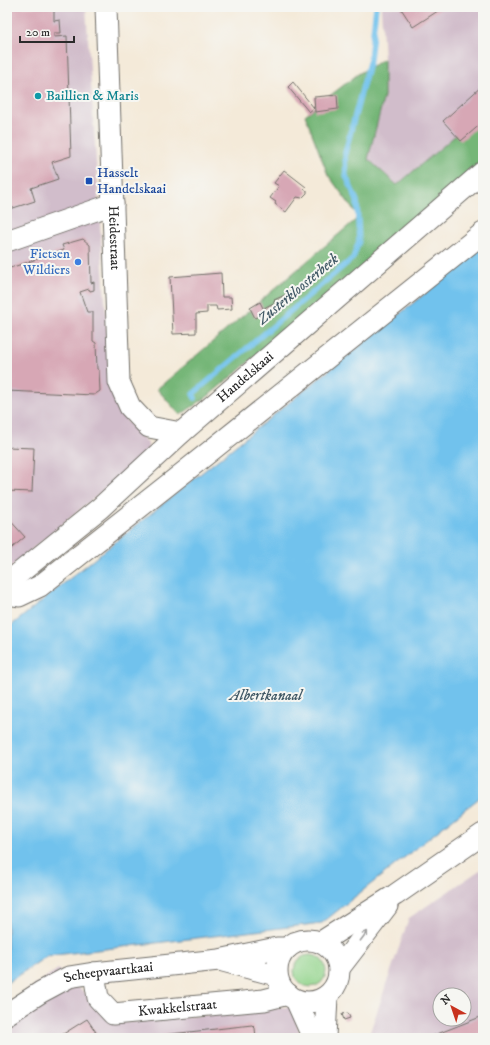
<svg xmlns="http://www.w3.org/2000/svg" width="490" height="1045" font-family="'IM FELL DW Pica',serif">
	<rect width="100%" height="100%" fill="#f6f6f2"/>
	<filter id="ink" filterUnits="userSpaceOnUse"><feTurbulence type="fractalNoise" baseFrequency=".025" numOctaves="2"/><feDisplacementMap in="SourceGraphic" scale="8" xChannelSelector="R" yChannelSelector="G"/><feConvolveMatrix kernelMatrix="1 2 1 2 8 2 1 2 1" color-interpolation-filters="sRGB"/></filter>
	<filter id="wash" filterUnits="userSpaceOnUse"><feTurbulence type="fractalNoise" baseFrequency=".012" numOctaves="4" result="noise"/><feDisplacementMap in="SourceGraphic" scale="16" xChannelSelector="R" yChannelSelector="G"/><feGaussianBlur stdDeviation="0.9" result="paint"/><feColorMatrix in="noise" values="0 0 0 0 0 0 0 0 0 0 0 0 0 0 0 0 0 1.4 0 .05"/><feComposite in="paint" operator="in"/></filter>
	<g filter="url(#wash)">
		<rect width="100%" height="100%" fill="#f4ead9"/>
		<path fill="#d1bdcb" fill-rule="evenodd" d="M7 7H86L110 377 120 411 128 422 148 443V450L142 458 7 570Z
			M381 7H483V112L397 185 368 159 384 96V59Z
			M483 868V1038H368L409 918ZM440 995H464V1019H440Z
			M58 969 119 1023 292 1007 301 1038H7V1005Z"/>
		<path fill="#92d48b" stroke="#5e805b" d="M294 971a16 16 0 1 1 32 0a16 16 0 1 1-32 0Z"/>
		<path fill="#75b677" stroke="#507051" d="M384 59V96L368 159 397 185 483 112V164L460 185 207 397 180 415 157 389 359 217 328 175 305 115 358 74Z"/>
		<path fill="#71c2ed" stroke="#4e768c" d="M483 247V795L322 923 47 956 7 983V629Z"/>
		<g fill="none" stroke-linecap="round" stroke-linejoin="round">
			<path stroke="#71c2ed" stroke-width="5.5" d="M195 398 193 394 353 258 359 241 357 201 346 176 345 153 370 59 376 7"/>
		</g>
		<g id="blocks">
			<path fill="#d7a7b5" d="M7 7H54V21L60 20 61 33H54V37L67 36 71 156 52 162 58 179 31 188 35 201 7 210Z
				M400 7H444L413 27Z
				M293 82 314 108 309 112 288 87Z
				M483 85V122L461 141 443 121Z
				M337 95 338 109 315 112 314 97Z
				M284 170 306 187 304 189 307 191V193L302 198 297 197 286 212 275 204 276 202 270 198 279 186 274 183Z
				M83 239 90 245 91 283 94 282V290L90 291 89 289 80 292 87 312H93V341L96 343 97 369 99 370 100 391 94 395 7 391V269L64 250 62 245Z
				M221 273 222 297H231L232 309 217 310 216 306H207V313L196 314V333L173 334 170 277Z
				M287 294 290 301 267 313 264 308 275 302 274 300Z
				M260 302 265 312 255 318 250 308Z
				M7 447 34 448 32 492 7 491Z
				M8 518 25 537 7 552V519Z
				M348 1013 350 1018 344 1020 342 1014Z
				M483 1016V1038H427Z
				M87 1019 100 1038H57Z
				M252 1025 255 1028 256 1038H162V1035Z"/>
		</g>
	</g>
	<g filter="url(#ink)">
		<use href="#blocks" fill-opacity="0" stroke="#716e68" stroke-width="1"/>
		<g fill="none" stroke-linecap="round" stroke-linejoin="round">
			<defs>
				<g id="minor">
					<path id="s1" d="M106 7 119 382 130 407 149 427 181 433"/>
					<path d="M7 241 113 204"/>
					<path id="s2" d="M7 583 100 508 181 433 483 172"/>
					<path d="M7 594 19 596 40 586 188 469 483 233"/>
					<circle cx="308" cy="971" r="31"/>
					<path d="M321 942 395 895 483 834"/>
					<path d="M223 961 272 974 277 977"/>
					<path d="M340 967 347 958 387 906"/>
					<path id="s3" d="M94 973 98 998 113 1014 264 1000 288 994"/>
					<path d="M296 1000 313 1038"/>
					<path id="s4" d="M7 1014 41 992 69 977 94 973 219 960 277 948H287"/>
					<path d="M325 1038 327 996"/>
				</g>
			</defs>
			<use href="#minor" stroke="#716e68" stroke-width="23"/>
			<use href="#minor" stroke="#fff" stroke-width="21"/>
		</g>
		<defs><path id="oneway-shaft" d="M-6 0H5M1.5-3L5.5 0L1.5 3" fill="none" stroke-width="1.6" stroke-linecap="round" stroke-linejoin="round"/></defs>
		<use stroke="#a0a0a0" href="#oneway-shaft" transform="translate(364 936) rotate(-53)"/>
	</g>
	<circle fill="#0f9aa8" stroke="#f6f6f2" stroke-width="1.5" cx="38" cy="96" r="4"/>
	<rect fill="#1a4fb4" stroke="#f6f6f2" stroke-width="1.5" x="85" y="177" width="8" height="8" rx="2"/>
	<circle fill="#3f7fe0" stroke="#f6f6f2" stroke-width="1.5" cx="78" cy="262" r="4"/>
	<g text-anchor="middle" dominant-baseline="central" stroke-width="4" stroke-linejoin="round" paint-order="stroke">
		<g font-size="14" fill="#0d838f" stroke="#f6f6f2" text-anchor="start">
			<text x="46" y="96">Baillien &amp; Maris</text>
		</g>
		<g font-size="14" fill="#164399" stroke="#f6f6f2" text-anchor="start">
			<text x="97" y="173">Hasselt<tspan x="97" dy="16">Handelskaai</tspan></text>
		</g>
		<g font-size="14" fill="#2b2b2b" stroke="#f6f6f2">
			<text stroke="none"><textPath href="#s1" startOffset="231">Heidestraat</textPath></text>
			<text stroke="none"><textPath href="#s2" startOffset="315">Handelskaai</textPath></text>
			<text stroke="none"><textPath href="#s4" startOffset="112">Scheepvaartkaai</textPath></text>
			<text stroke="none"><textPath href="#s3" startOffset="112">Kwakkelstraat</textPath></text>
		</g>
		<g font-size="14" fill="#366cbe" stroke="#f6f6f2" text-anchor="end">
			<text x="70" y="254">Fietsen<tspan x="70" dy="16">Wildiers</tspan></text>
		</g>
		<g font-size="15" font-style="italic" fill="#405865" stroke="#f6f6f2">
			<text transform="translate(298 289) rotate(-40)">Zusterkloosterbeek</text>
			<text x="266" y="695">Albertkanaal</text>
		</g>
	</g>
	<rect width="490" height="1045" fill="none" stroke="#f6f6f2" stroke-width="24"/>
	<g transform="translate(452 1007) rotate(320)"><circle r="19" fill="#f6f6f2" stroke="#a5a5a2"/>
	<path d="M0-3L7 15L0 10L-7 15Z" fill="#c8321e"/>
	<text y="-6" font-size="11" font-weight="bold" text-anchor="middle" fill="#2b2b2b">N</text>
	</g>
	<path d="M20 36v6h54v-6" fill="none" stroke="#2b2b2b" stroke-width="2"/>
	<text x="26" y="36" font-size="12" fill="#2b2b2b" stroke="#f6f6f2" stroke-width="3" paint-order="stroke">20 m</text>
</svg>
